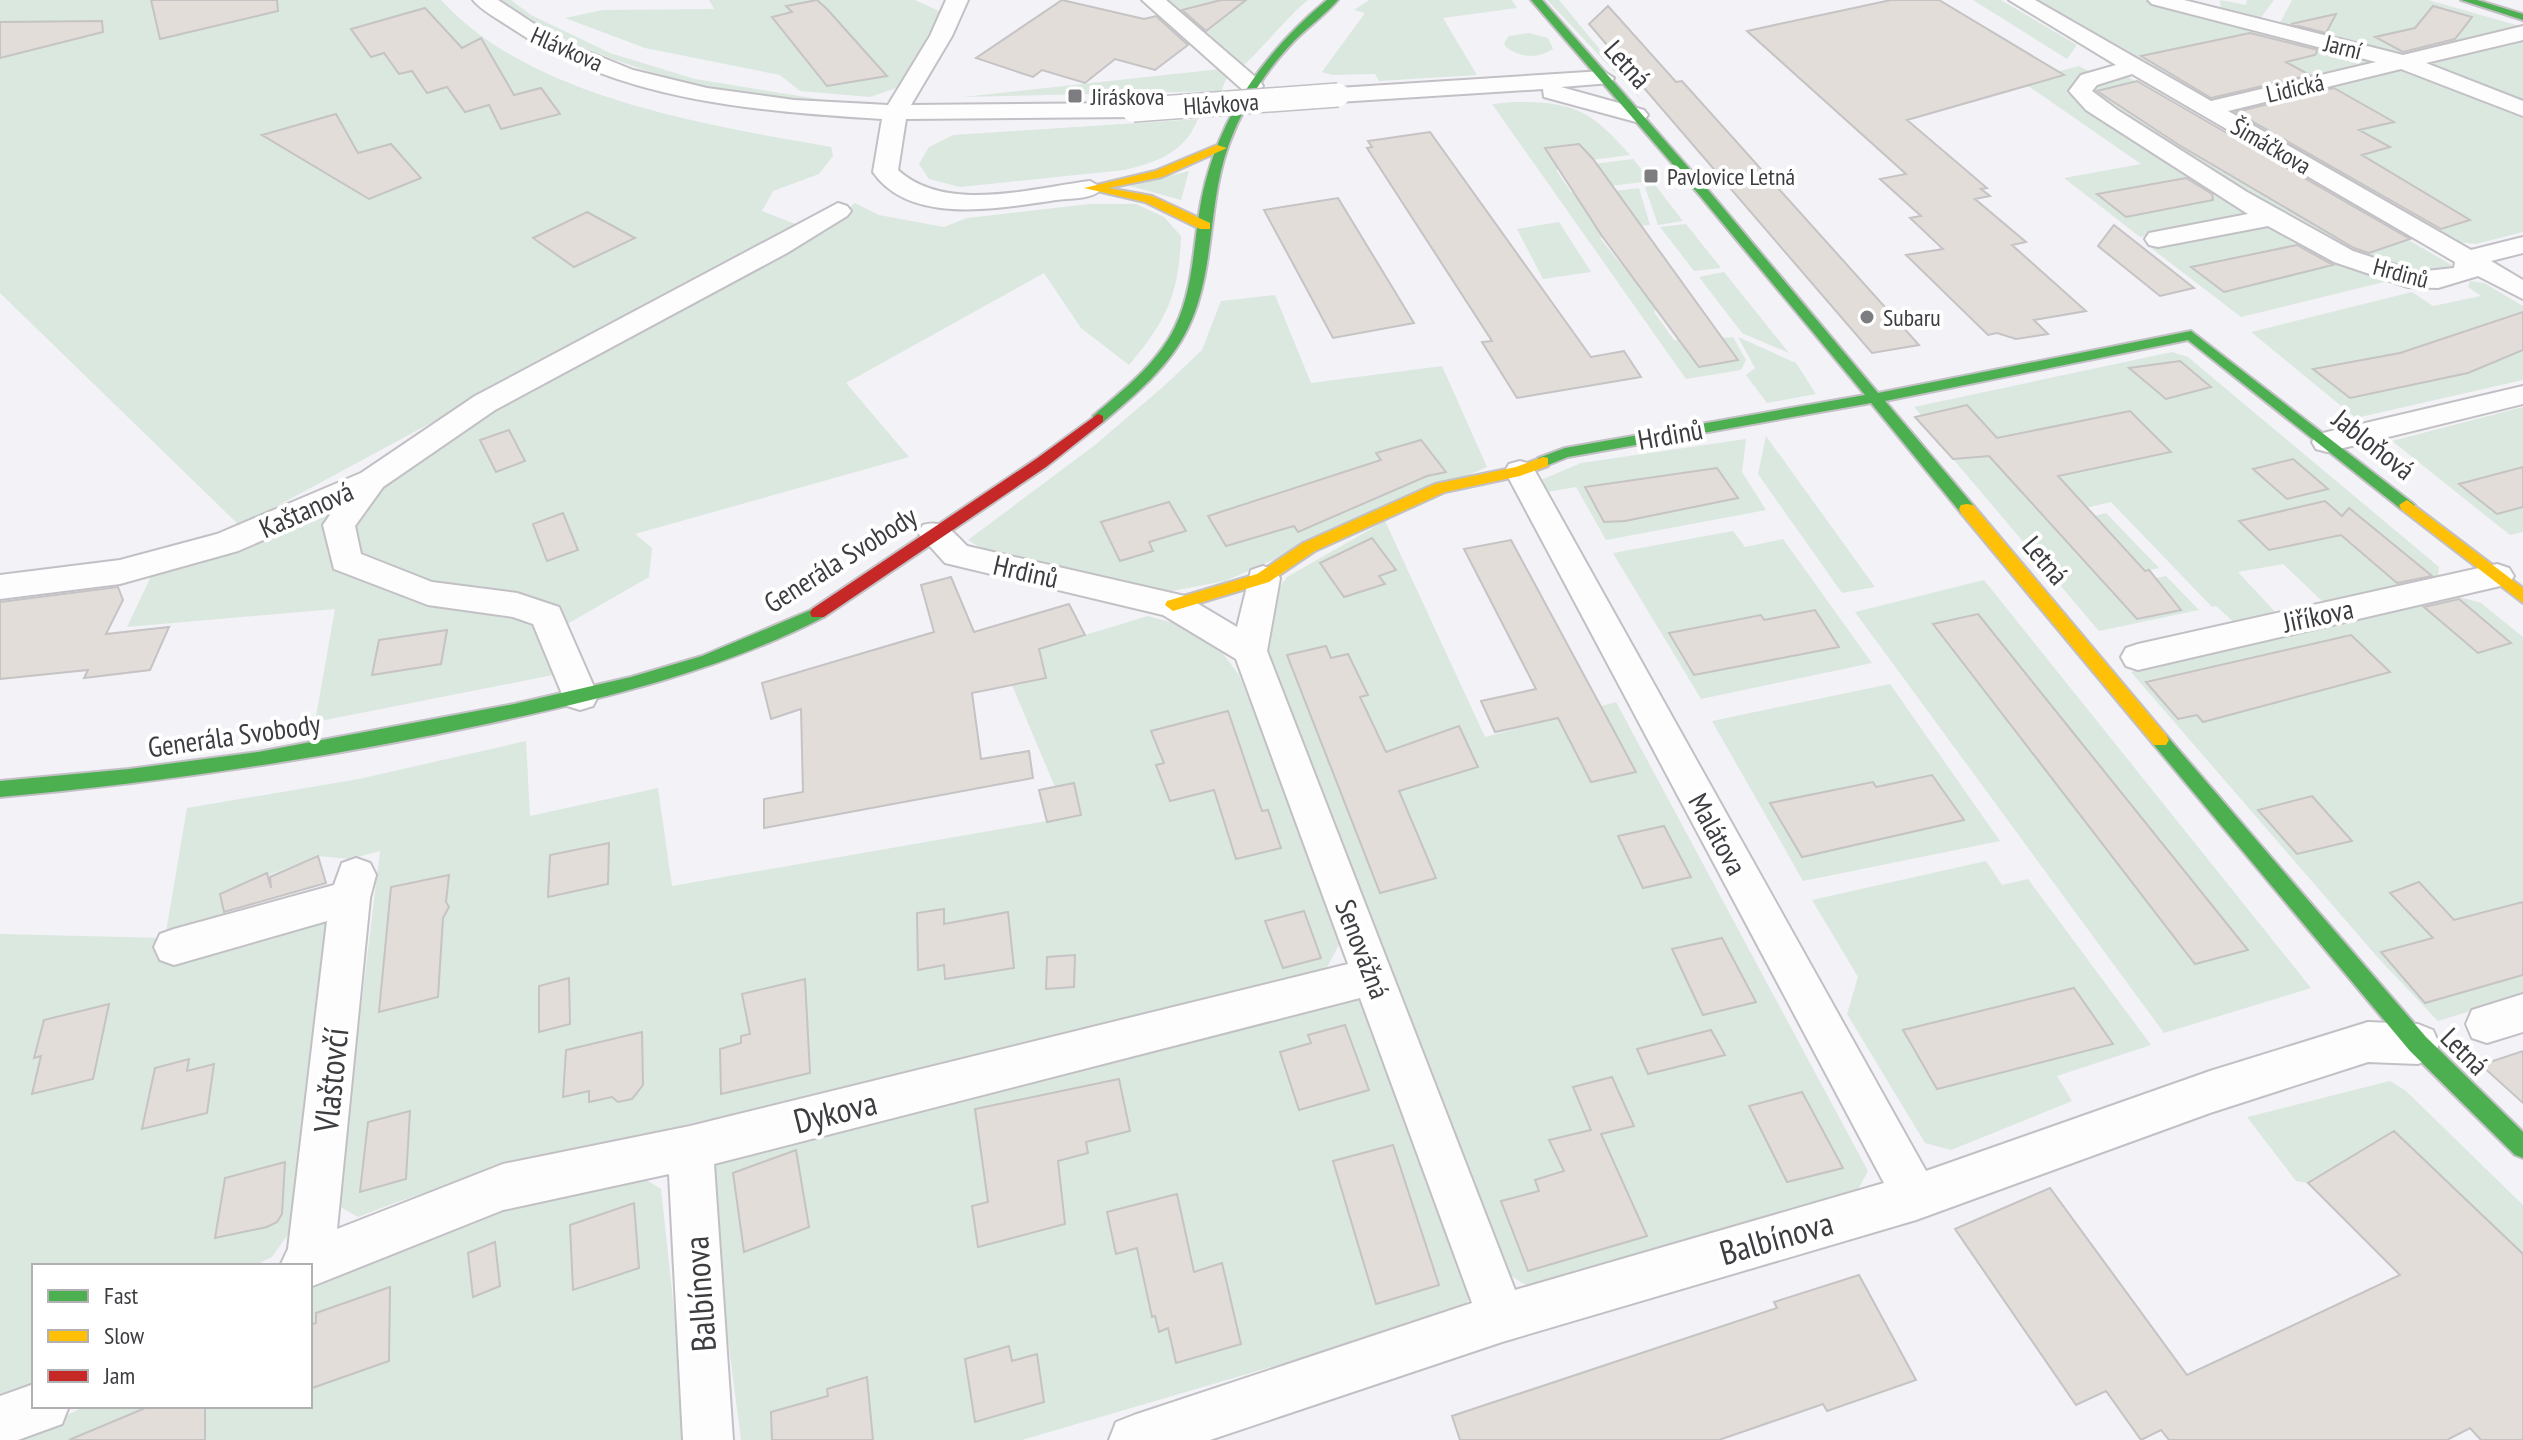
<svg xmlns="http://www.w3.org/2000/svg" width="2523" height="1440" font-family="'PT Sans Narrow',sans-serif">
	<rect width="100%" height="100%" fill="#f3f2f7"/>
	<path fill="#dae8df" d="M0 0H441C530 98 706 125 831 147L833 156 819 174 773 191 762 211 798 225 240 526 0 293Z
		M499 0H511L531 15 610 53 695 79 824 100 877 102C779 119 577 62 499 0Z
		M709 0H915L941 12 899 87 870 97 800 91 780 75 645 48 565 18 603 10 714 9Z
		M1165 0H1308C1290 13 1249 65 1239 68Z
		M1369 0H1512L1517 8 1443 18 1477 75 1379 81 1375 74 1332 75 1322 72 1365 13 1354 10Z
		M1547 0H1559L1645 104 1549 2Z
		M1973 0H2001L2077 45 2067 59Z
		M2033 0H2144L2371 57 2374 62 2216 100 2204 98Z
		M2220 0 2246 5 2247 0H2274L2259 20 2221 9Z
		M2292 0H2428L2523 27 2408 55 2395 54 2285 27 2280 23Z
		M1529 33 1548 38 1553 49C1538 59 1520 58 1506 47L1504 43 1509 36Z
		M2523 40V104L2429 67 2428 63Z
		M2079 66 2092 73 2068 92 2258 212 2140 237 2064 178 2141 164 2021 81Z
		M1220 69 1228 75 1221 91 963 97Z
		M2401 69 2413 71 2523 115V232L2476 244 2459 242 2233 114 2232 110Z
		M2123 74 2455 267 2446 275 2426 277 2348 253 2111 112 2088 89Z
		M1514 102C1575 102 1590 110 1630 155L1591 160 1579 144 1545 149 1559 169 1556 170 1571 192 1576 191 1604 236 1600 238 1657 309 1654 312 1674 340H1679L1699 367 1738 360 1722 338 1733 337 1746 360 1741 370 1686 379 1492 104Z
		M1198 119C1184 153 1158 162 1124 170L960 187 929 179 919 164 929 147 953 135Z
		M1633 159 1651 181 1611 186 1594 164Z
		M1189 171 1181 200 1130 186Z
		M1655 185 1683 221 1658 225 1645 187Z
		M1639 188 1650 225 1637 226 1614 191Z
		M855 203 879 215 944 227 967 218 1089 204H1136L1164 217 1181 236C1179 295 1166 321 1129 365L1081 328 1044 273 846 383 909 457 635 534 652 548 649 577 564 626 443 590 355 558 348 531 390 479 458 428 798 246Z
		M1559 222 1591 272 1543 279 1517 229Z
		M1686 224 1721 268 1694 271 1660 227Z
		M2272 224 2332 257 2388 281 2241 317 2151 248Z
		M1724 272 1789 353 1742 333 1699 277Z
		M2470 281 2484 283 2523 306V380L2356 418 2251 332 2412 292 2433 306 2481 296 2468 287Z
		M1275 295 1311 383 1442 366 1487 467 1225 581 1156 594 994 556 968 540 1095 445 1164 386 1202 350 1221 301Z
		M1738 337 1796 363 1816 394 1767 403 1746 375 1755 368Z
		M2172 352 2188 357 2439 567 2438 579 2324 603 2283 564 2238 572 2278 615 2238 626 2216 606 2212 607 2111 502 2086 508 2021 491 2137 619 2181 609 2153 579 2166 576 2199 610 2099 631 1953 459 2006 447 1967 405 1921 415 1914 407Z
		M2523 407V532L2510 535 2392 441Z
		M1766 436 1875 587 1842 593 1758 474Z
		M1746 439 1742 472 1766 510 1606 540 1576 487 1542 493 1541 480 1581 463Z
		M334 505 339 568 537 621 558 674 315 722 335 609 127 627 155 568Z
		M2106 513 2159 568 2145 571 2094 516Z
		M1385 521 1485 737 1616 702 1868 1171 1857 1191 1531 1288 1504 1272 1262 649 1277 591 1287 577Z
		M1733 531 1745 547 1783 539 1872 663 1701 699 1613 553Z
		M1984 580 2311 988 2164 1033 1855 612Z
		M2460 597 2481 603 2523 637V995L2438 1021 2380 960 2131 672Z
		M1148 616 1207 632 1239 675 1344 935 1324 973C1137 1022 949 1065 760 1108 625 1139 488 1165 358 1217L337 1205 380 851 350 859 318 856 220 894 227 922 327 915 338 923 297 1222 272 1257 253 1266H34V1400L0 1409V934L165 938 187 808 359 779 526 741 530 816 658 788 672 886 1081 815 1074 784 1055 787 1012 685 1046 678 1039 649Z
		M1890 684 2000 841 1803 881 1712 721Z
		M1986 861 2002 885 2028 879 2151 1045 2057 1076 2072 1101 1951 1150 1925 1143 1847 1014 1858 977 1812 900Z
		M1352 998 1370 1006 1473 1292 1462 1311 1022 1440H741L706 1170 724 1146Z
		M2390 1081 2406 1091 2523 1205V1254L2394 1131 2308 1183 2296 1181 2247 1117Z
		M638 1175 661 1189 688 1440H10L37 1431 85 1406H310V1288L423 1233Z"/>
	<path fill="#e3ddda" stroke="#c5c3c4" stroke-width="2" d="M151 0H277L278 11 160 39Z
		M817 0 827 9 887 76 827 86 772 17 792 12 786 6Z
		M1062 0 1144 19 1156 16 1188 45 1155 70 1115 59 1085 83 1042 70 1033 77 976 58Z
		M1221 0H1246L1206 31 1182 10Z
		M1891 0H1939L2064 75 1907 120 1987 188 1981 189 1990 196 1975 199 2026 242 2012 245 2086 311 2034 320 2048 334 2016 339 1997 333 1988 335 1906 255 1943 249 1910 218 1921 216 1880 179 1906 174 1747 31Z
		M1608 6 1676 82 1682 81 1919 345 1872 353 1589 24Z
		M2433 6 2472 17 2455 39 2403 52 2375 37 2415 28Z
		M425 8 462 48 481 38 514 95 541 88 560 114 501 129 489 105 465 112 447 87 427 93 412 71 399 74 384 53 371 57 351 29Z
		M2336 14 2326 33 2291 24Z
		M102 21 103 32 0 58V22Z
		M2250 33 2318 50 2315 55 2286 62 2310 75 2211 98 2141 56Z
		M2137 81 2410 239 2369 253 2354 248 2179 145 2097 91Z
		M2334 88 2394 122 2359 130 2390 147 2362 155 2470 220 2441 229 2236 112Z
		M336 114 358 153 391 144 421 178 369 199 262 135Z
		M1430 132 1591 357 1624 351 1641 377 1517 398 1482 342 1492 341 1367 148 1372 147 1368 141Z
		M1579 144 1593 159 1738 360 1699 367 1602 236 1545 148Z
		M2186 178 2212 194 2213 200 2126 217 2097 194Z
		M1338 198 1414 323 1333 338 1264 210Z
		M587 212 635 238 574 267 533 238Z
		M2114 225 2194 288 2160 296 2098 246Z
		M2297 245 2333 265 2224 292 2191 267Z
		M2523 312V350L2468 373 2350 398 2313 369 2400 353Z
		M2180 361 2211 387 2166 399 2129 368Z
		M1967 405 1997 438 2130 411 2171 452 2058 476 2145 571 2149 570 2181 610 2137 619 1989 456 1953 459 1915 417Z
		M509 430 525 461 496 472 480 440Z
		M1421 440 1446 472 1427 476 1298 532 1294 526 1226 546 1208 516 1381 460 1376 453Z
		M2293 459 2328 489 2287 499 2253 469Z
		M2523 467V507L2497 514 2459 484Z
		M1717 468 1738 498 1625 521 1604 522 1585 487Z
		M2325 501 2342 516 2349 508 2432 576 2397 583 2341 535 2269 550 2239 521Z
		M1169 502 1186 531 1149 542 1153 551 1120 561 1101 522Z
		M563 513 578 550 547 561 533 524Z
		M1372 538 1396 570 1379 576 1385 584 1344 597 1320 563Z
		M1511 540 1606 716 1636 772 1591 782 1558 718 1495 732 1481 701 1536 689 1464 549Z
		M951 577 974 632 1069 604 1085 635 1039 649 1046 678 972 693 981 759 1029 751 1033 778 764 828V799L803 792 801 709 771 719 762 683 934 632 921 585Z
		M118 587 123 600 106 634 169 627 150 670 84 678 88 670 0 679V602Z
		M2459 599 2511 643 2478 653 2424 607Z
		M1815 610 1839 647 1694 675 1669 633 1761 615 1764 620Z
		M1978 614 2071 730 2248 950 2195 964 1933 624Z
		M447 630 441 664 372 675 379 640Z
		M2351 635 2390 672 2203 722 2197 715 2178 719 2146 682Z
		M1326 646 1331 658 1348 654 1368 695 1360 697 1386 752 1459 726 1478 767 1399 791 1436 878 1380 893 1287 655Z
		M1228 711 1262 811 1268 810 1281 848 1236 859 1214 790 1170 801 1156 765 1164 763 1151 731Z
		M1932 775 1964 820 1802 857 1770 803 1873 782 1876 787Z
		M1074 783 1081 815 1047 822 1039 790Z
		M2312 796 2352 841 2297 854 2258 810Z
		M1664 826 1691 877 1643 888 1618 836Z
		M609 843 608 884 548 897 550 855Z
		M318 856 326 883 224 912 220 894 267 873 271 888 270 877Z
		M449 875 446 902 449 907 443 918 438 997 379 1012 391 887Z
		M2419 882 2454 920 2523 902V975L2425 1003 2381 952 2433 938 2390 893Z
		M944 909V924L1008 912 1014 968 945 979 944 965 918 970 917 913Z
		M1304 911 1321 958 1283 968 1265 921Z
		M1722 938 1756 1002 1703 1015 1672 949Z
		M1075 955 1074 987 1046 989 1047 957Z
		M569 978 570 1024 539 1032V986Z
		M805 979 810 1073 721 1094 720 1049 741 1043V1036L750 1034 742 994Z
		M2074 988 2113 1044 1937 1089 1903 1030Z
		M109 1004 93 1079 32 1094 41 1056 34 1058 44 1020Z
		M1345 1025 1369 1090 1299 1110 1280 1052 1311 1043 1308 1035Z
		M1711 1030 1725 1055 1648 1074 1637 1049Z
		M642 1032 643 1085 632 1099 618 1102 612 1097 589 1102V1091L563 1097 566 1050Z
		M2523 1051V1103L2481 1065Z
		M189 1059 187 1071 214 1064 207 1113 142 1129 155 1068Z
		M1612 1077 1634 1126 1601 1134 1647 1236 1528 1271 1501 1201 1539 1191 1535 1180 1564 1171 1549 1140 1591 1130 1573 1087Z
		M1119 1079 1130 1131 1086 1142 1088 1153 1058 1161 1065 1224 978 1247 972 1206 988 1202 975 1109Z
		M1802 1092 1843 1168 1787 1182 1749 1106Z
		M410 1111 406 1179 360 1192 368 1122Z
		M2394 1131 2523 1254V1440H2481L2470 1428 2447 1440H2169L2161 1430 2141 1440 2106 1391 2076 1405 1955 1229 2050 1188 2187 1375 2400 1275 2308 1183Z
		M1393 1145 1439 1285 1376 1304 1333 1161Z
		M796 1150 809 1227 744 1252 733 1173Z
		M285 1162 282 1214 277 1222 267 1227 215 1238 225 1178Z
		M1177 1194 1194 1272 1222 1263 1241 1344 1176 1363 1168 1328 1159 1332 1155 1316 1152 1317 1137 1248 1116 1254 1107 1212Z
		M634 1203 639 1268 573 1290 570 1225Z
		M495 1242 500 1286 473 1297 468 1253Z
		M1859 1275 1916 1380 1827 1411 1823 1404 1719 1440H1460L1452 1416 1777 1308 1774 1302Z
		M390 1287 389 1361 312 1388 310 1325 316 1323V1313Z
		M1009 1346 1012 1361 1037 1354 1044 1402 975 1422 965 1359Z
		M867 1377 873 1440H772L771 1412 828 1396 827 1389Z
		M150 1406H205V1440H69Z"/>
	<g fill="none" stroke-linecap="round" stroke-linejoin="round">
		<defs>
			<path id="street" d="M473 0H498L557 39 633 70 707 88 794 100 888 105 930 36 946 0H968L952 36 911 105 1133 103 1145 110 1133 117 906 119 898 170C946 214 1032 188 1090 181L1102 188C1094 200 1069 198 1056 200 1001 208 910 226 873 172L882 119C756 111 620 101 513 29 500 20 483 12 473 0Z
				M1142 0H1166L1260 81 1263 86 1260 91H1244Z
				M2009 0H2035L2211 101 2376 62 2152 4 2148 0H2184L2403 55 2523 26V40L2426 63 2523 101V116L2401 69 2228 111 2471 250 2523 237V253L2491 261 2523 280V299L2478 276 2438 288 2408 287 2334 262 2268 226 2158 247 2149 245 2145 239 2149 233 2248 214 2086 110 2069 91 2081 75 2116 65ZM2132 74 2455 262 2454 268 2417 272 2353 251 2247 192 2119 111 2092 91 2097 85Z
				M1603 71 1614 78 1611 83 1561 87 1644 110 1648 115 1644 120 1636 122 1544 97 1543 89 1338 102 1327 95 1338 88Z
				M838 203 847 206 851 211 847 216 787 253 495 410 383 487 355 526 361 554 432 582 517 593 559 607 598 696 593 706 580 710 567 706 533 624 513 617 428 605 334 569 323 525 334 509 238 551 120 584 0 599V575L120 560 217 534 361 473 475 396Z
				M2523 386V404L2327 452 2316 449 2312 442 2316 435 2327 432Z
				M1520 461 1531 464 1535 471 1926 1171 2210 1071 2368 1022 2418 1024 2433 1030 2439 1044 2433 1058 2418 1064 2368 1062 2210 1113 1916 1220 1502 1342 1210 1440H1109L1116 1422 1134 1415 1472 1303 1360 998 714 1164 733 1440H683L669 1174 503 1210 310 1287V1266H280L288 1249 327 921 174 965 160 960 154 947 160 934 174 929 334 885 342 863 356 858 370 863 376 875 370 898 337 1229 503 1164 690 1126 1348 964 1236 659 1163 615 945 563 918 533 923 525C944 519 953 532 967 546L1185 596 1237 627 1251 570 1263 566 1275 570 1280 578 1267 651 1515 1290 1884 1183 1505 471 1509 464Z
				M2497 564 2509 568 2514 576 2509 584 2138 670 2126 666 2121 657 2126 648 2138 644Z
				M2523 994V1032L2487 1043 2472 1038 2466 1024 2472 1010Z
				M34 1384V1406H69L62 1424 18 1440H0V1396Z"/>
			<path id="fast" d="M1327 0H1338C1325 15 1308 27 1294 41 1266 70 1243 106 1229 144 1207 203 1216 271 1188 328 1170 366 1135 395 1103 422H1093V416C1123 390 1158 363 1175 327 1194 288 1193 244 1201 202 1217 119 1263 53 1327 0Z
				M1531 0H1542L1709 191 1878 393 2191 331 2415 505 2407 510 2401 509 2188 340 1885 401 1973 505 1975 509 1973 513H1961L1871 403 1568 457 1543 467 1538 466V458L1565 448 1865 395 1701 197Z
				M2461 0H2477L2523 14V20Z
				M818 607 826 613 824 617C719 671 606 698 491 723 328 758 165 782 0 797V781L129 769 258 752 514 704 631 677 702 656Z
				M2160 733 2166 735 2426 1037 2523 1132V1158L2515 1155 2410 1051 2154 745 2151 740 2154 735Z"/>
			<path id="slow" d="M1217 145 1227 148 1162 177 1108 188 1152 196 1210 223V229H1200L1145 202 1084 188 1155 171Z
				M1543 457 1548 458V466L1520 476 1445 492 1315 551 1269 582 1173 611 1165 605 1167 601 1257 574 1303 543 1435 484 1516 467Z
				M2407 500 2523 588V603L2401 509 2399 505Z
				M1967 504 1973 505 2166 735 2169 740 2166 745H2154L1961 513 1959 509 1961 505Z"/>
			<path id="jam" d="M1098 414 1103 416V422L1046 467 824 617H812L810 613 812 609 1036 459Z"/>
		</defs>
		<use href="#street" stroke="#c2c0c5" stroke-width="4"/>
		<use href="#fast" stroke="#c2c0c5" stroke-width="4"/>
		<use href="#slow" stroke="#c2c0c5" stroke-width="4"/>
		<use href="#jam" stroke="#c2c0c5" stroke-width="4"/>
		<use href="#street" fill="#fdfdfe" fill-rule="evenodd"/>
		<use href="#fast" fill="#4caf50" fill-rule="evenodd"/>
		<use href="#slow" fill="#ffc107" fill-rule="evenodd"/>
		<use href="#jam" fill="#c62828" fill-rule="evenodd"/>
		<defs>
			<path id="street-bridge" d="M1133 110 1338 95"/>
		</defs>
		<use href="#street-bridge" stroke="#c2c0c5" stroke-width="26" stroke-linecap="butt"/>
		<use href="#street-bridge" stroke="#fdfdfe" stroke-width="23"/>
	</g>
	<g fill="#7d7c80" stroke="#fff" stroke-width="3">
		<rect x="1067" y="88" width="16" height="16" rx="4"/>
		<rect x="1643" y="168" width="16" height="16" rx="4"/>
		<circle cx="1867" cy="317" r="8"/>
	</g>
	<g text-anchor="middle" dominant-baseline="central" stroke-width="8" stroke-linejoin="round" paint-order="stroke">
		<g font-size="24" fill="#3d3c40" stroke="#fff">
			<text transform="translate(2343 47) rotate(14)">Jarní</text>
			<text transform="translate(567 49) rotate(24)">Hlávkova</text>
			<text transform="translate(2295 88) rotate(-13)">Lidická</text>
			<text transform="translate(1221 104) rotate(-4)">Hlávkova</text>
			<text transform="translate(2271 146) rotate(30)">Šimáčkova</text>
			<text transform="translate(2401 273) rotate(15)">Hrdinů</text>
		</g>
		<g font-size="24" fill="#3d3c40" stroke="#fff" text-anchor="start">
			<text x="1091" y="96">Jiráskova</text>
			<text x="1667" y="176">Pavlovice Letná</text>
			<text x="1883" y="317">Subaru</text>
		</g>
		<g font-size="28" fill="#3d3c40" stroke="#fff">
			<text transform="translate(1628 64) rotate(48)">Letná</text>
			<text transform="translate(1670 434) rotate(-10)">Hrdinů</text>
			<text transform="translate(2374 444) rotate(38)">Jabloňová</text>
			<text transform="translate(306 509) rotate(-24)">Kaštanová</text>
			<text transform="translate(840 559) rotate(-32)">Generála Svobody</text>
			<text transform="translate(2046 560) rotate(50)">Letná</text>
			<text transform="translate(1026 571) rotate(13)">Hrdinů</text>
			<text transform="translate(2318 615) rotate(-12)">Jiříkova</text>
			<text transform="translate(234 735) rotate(-8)">Generála Svobody</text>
			<text transform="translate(1718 834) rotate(61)">Malátova</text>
			<text transform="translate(1363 949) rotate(69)">Senovážná</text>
			<text transform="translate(2465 1051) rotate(45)">Letná</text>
		</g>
		<g font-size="34" fill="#3d3c40" stroke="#fff">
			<text transform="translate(330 1080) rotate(-84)">Vlaštovčí</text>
			<text transform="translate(835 1111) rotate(-14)">Dykova</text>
			<text transform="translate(1776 1237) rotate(-16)">Balbínova</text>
			<text transform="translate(699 1294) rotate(-94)">Balbínova</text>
		</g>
	</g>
	<rect x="32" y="1264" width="280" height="144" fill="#ffffff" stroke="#b1b1b3" stroke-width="2"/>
	<rect x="48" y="1290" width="40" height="12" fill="#4caf50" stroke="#b1b1b3" stroke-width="2"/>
	<text x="104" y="1304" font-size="24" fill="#3d3c40">Fast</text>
	<rect x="48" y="1330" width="40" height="12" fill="#ffc107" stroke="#b1b1b3" stroke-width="2"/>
	<text x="104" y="1344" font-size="24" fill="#3d3c40">Slow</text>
	<rect x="48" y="1370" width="40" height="12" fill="#c62828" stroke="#b1b1b3" stroke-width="2"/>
	<text x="104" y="1384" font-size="24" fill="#3d3c40">Jam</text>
</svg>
